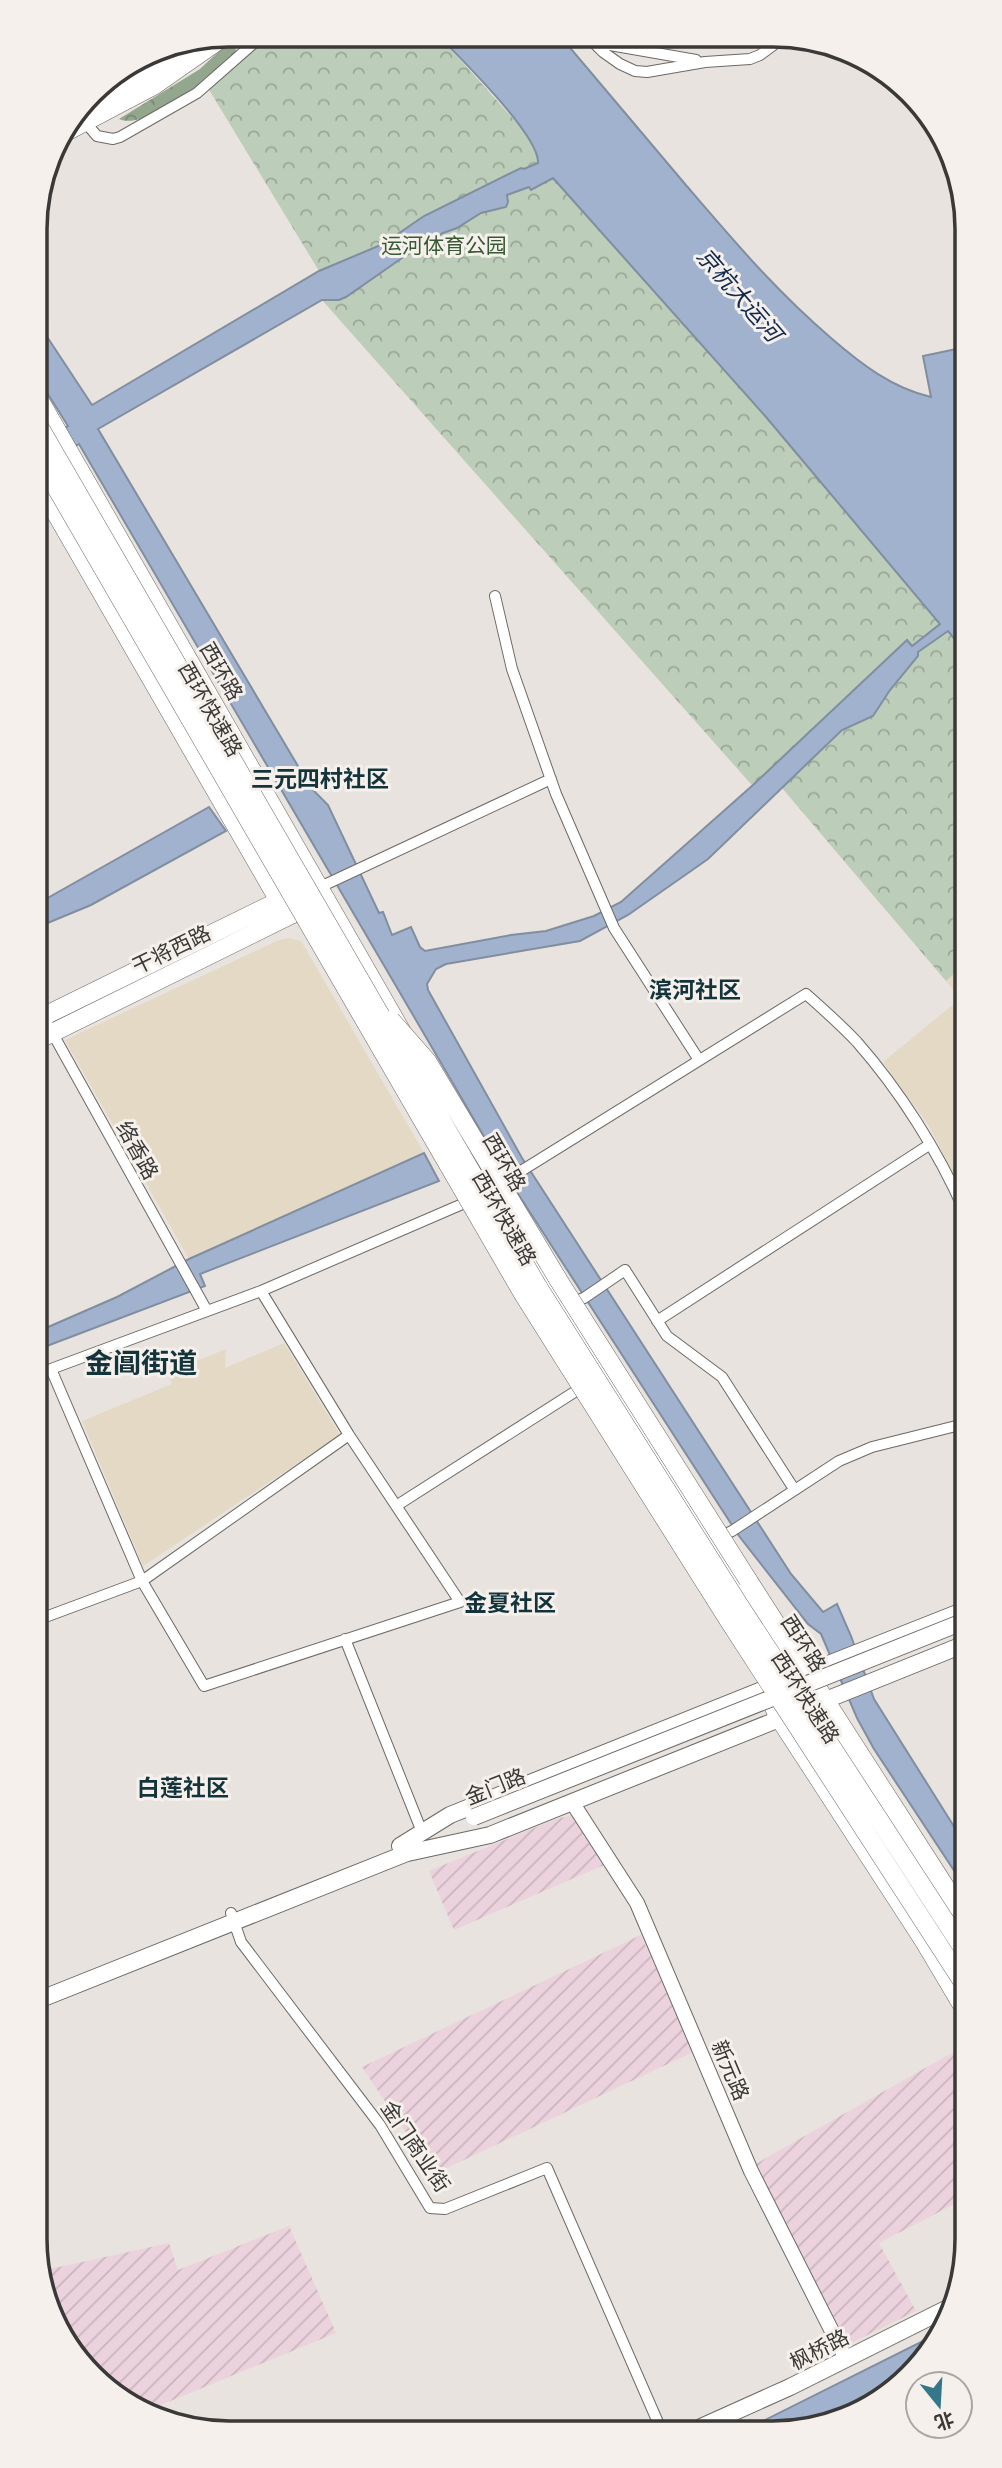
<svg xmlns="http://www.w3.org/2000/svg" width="1002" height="2468" font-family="Manrope,'Noto Sans SC',sans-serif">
	<defs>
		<pattern id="industrial-furrows" width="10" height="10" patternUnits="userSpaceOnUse" patternTransform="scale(1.75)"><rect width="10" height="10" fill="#ebd2dc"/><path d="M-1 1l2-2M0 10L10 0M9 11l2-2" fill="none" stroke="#cab5bd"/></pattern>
		<pattern id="forest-crowns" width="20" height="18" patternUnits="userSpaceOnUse" patternTransform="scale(1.75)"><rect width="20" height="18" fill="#92a78e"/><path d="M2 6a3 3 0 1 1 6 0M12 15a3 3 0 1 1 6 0" fill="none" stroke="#788975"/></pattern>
		<pattern id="park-crowns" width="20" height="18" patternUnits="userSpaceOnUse" patternTransform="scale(1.75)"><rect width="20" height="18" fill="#bccdb9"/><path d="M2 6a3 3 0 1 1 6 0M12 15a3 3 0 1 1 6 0" fill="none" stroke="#9aa797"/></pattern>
	</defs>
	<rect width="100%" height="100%" fill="#e8e3de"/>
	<path fill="url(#industrial-furrows)" d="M577 1814 611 1862 454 1930 429 1871 556 1819Z
		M641 1935 693 2052 434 2174 362 2067Z
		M966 2045V2198L879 2243 916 2311 847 2345 752 2166Z
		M289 2226 336 2333 151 2409 101 2385 42 2289 41 2271 169 2243 178 2270Z"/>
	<path fill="#e3d9c4" d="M289 938 301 941 424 1153 189 1259 65 1040 277 941Z
		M960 969 963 971V1192L929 1126 883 1062 960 999 946 981Z
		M284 1343 340 1435 143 1566 82 1421 172 1384 168 1373 226 1349 225 1368Z"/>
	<path fill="url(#forest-crowns)" d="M229 42 238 52C216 72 148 132 119 119L200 69Z"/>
	<path fill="url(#park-crowns)" d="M267 35 439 36 526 133 538 158 553 178 766 417 962 648 963 971 960 969 946 981 782 788 766 801 322 300 319 271 208 88Z"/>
	<path fill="#a0b2cd" stroke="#818ea0" stroke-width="2" fill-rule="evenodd" d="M439 36 561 37C602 86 644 135 685 184 733 240 775 290 831 338 861 364 892 388 931 397L923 356 961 348 962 648 948 631 918 652V656L890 690 873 716 842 730 708 859 628 915 580 941 446 964 436 969 427 984 428 990 522 1158 791 1574 823 1612 837 1604 851 1636 874 1699 965 1844 966 1881 957 1875 874 1749 857 1718 821 1634 808 1624 739 1536 513 1186 79 444 36 467V443L68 426 36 375V320L92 405 319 271 383 244 424 216 521 168 524 169 538 163C540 136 460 58 439 36ZM553 178 766 417 940 624 912 646 907 640 753 785 621 902 594 916 546 931 511 935 425 951 420 947 411 927 392 935 383 912 379 913 328 805 311 788 98 429 322 300H339L346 297 402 258 443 233 457 228 481 213 506 207 508 202 507 195 529 187 531 190Z
		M209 807 226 831 91 905 38 927 37 904Z
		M424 1153 439 1181 200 1274 205 1286 39 1349V1331L117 1297 189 1259Z
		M941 2332 919 2367 823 2426 751 2427Z"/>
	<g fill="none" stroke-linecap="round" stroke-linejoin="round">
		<defs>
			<path id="minor" d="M588 37 603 52 620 64 635 71 647 72 705 62 750 59 760 55 783 38
				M593 37 610 45 696 60
				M85 122 97 136 113 139 120 137 197 93 263 35
				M495 596 512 669 556 794 614 928 699 1060
				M318 888 551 779
				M38 1007 207 1311
				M497 1186 806 994C823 1009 841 1025 857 1042 900 1091 938 1151 964 1210
				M261 1291 349 1435 460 1602 204 1686 142 1581 51 1369 261 1291 474 1199
				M567 1304 584 1298 625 1270 667 1336 722 1377 794 1489
				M657 1321 929 1145
				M396 1506 576 1391
				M715 1539 732 1531 839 1461 872 1447 964 1424
				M40 1619 142 1581 349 1435
				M345 1639 422 1832
				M231 1913 241 1942 380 2125 430 2208 445 2209 547 2168 660 2427"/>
			<path id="tertiary" d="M572 1802 637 1903 751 2171 846 2359"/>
			<path id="secondary" d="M798 1676 965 1610
				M816 1704 965 1644
				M400 1846 450 1815 777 1684
				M403 1854 490 1835 789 1715
				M41 1999 412 1851
				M701 2427 790 2387 954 2305"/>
			<path id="primary" d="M79 111 147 75 198 41
				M62 134 155 85 225 36
				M36 394 402 1032
				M38 1019 293 894
				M38 1040 305 908
				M494 1189C642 1442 808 1686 966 1934"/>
			<path id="trunk" d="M36 479 279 901 293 914
				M748 1580 966 1919
				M765 1689 779 1718 922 1938 966 2012"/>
		</defs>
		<use href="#minor" stroke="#6d6965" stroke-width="12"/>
		<use href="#tertiary" stroke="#6d6965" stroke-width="16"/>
		<use href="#secondary" stroke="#6d6965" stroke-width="18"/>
		<use href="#primary" stroke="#6d6965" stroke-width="19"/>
		<use href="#trunk" stroke="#6d6965" stroke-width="19"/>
		<use href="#minor" stroke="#fff" stroke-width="10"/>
		<use href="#tertiary" stroke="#fff" stroke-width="14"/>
		<use href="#secondary" stroke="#fff" stroke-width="16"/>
		<use href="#primary" stroke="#fff" stroke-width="18"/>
		<use href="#trunk" stroke="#fff" stroke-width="18"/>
		<defs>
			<path id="secondary-bridge" d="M474 1817 965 1621"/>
			<path id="trunk-bridge" d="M36 421 537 1285 738 1603 966 1953
				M36 453 523 1294 727 1618 966 1987
				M391 1020 427 1061 559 1281 748 1580"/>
		</defs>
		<use href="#secondary-bridge" stroke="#6d6965" stroke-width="18" stroke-linecap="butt"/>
		<use href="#trunk-bridge" stroke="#6d6965" stroke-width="19" stroke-linecap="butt"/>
		<use href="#secondary-bridge" stroke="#fff" stroke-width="16"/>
		<use href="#trunk-bridge" stroke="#fff" stroke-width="18"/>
	</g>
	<g text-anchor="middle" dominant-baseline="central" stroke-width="6" stroke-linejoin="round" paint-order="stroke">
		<g font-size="21" fill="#385932" stroke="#f5f0eb">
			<text x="444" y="245">运河体育公园</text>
		</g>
		<g font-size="21" fill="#3a3937" stroke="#f5f0eb">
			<text transform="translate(222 671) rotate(60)">西环路</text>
			<text transform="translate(211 709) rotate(60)">西环快速路</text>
			<text transform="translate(171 949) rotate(-26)">干将西路</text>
			<text transform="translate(138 1150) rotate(61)">络香路</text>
			<text transform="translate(505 1162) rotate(60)">西环路</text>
			<text transform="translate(505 1218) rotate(60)">西环快速路</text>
			<text transform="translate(804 1643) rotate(57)">西环路</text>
			<text transform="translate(806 1697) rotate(57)">西环快速路</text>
			<text transform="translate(495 1786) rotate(-22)">金门路</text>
			<text transform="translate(731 2070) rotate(67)">新元路</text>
			<text transform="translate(416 2146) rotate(56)">金门商业街</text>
			<text transform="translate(819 2349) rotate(-27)">枫桥路</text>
		</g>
		<g font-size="23" font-style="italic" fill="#11294d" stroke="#f5f0eb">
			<text transform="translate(740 294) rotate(49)">京杭大运河</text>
		</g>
		<g font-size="23" font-weight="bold" fill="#14343c" stroke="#f5f0eb">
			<text x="320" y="778">三元四村社区</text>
			<text x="695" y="989">滨河社区</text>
			<text x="510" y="1602">金夏社区</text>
			<text x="183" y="1787">白莲社区</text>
		</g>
		<g font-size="28" font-weight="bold" fill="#14343c" stroke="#f5f0eb">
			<text x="141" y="1362">金阊街道</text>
		</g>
	</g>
	<path d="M0 0H1002V2468H0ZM229 47H773A182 182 0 0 1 955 229V2239A182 182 0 0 1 773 2421H229A182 182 0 0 1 47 2239V229A182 182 0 0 1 229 47Z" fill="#f5f0eb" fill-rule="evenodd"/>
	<path fill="none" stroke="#3a3937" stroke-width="3.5" d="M229 47H773A182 182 0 0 1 955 229V2239A182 182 0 0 1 773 2421H229A182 182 0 0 1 47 2239V229A182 182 0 0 1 229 47Z"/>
	<g transform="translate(939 2405) rotate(162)"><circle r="33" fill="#f5f0eb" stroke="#aaa7a3" stroke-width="2"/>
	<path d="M0-5L12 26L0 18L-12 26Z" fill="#347788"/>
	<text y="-10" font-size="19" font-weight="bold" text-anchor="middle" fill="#3a3937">北</text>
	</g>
</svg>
